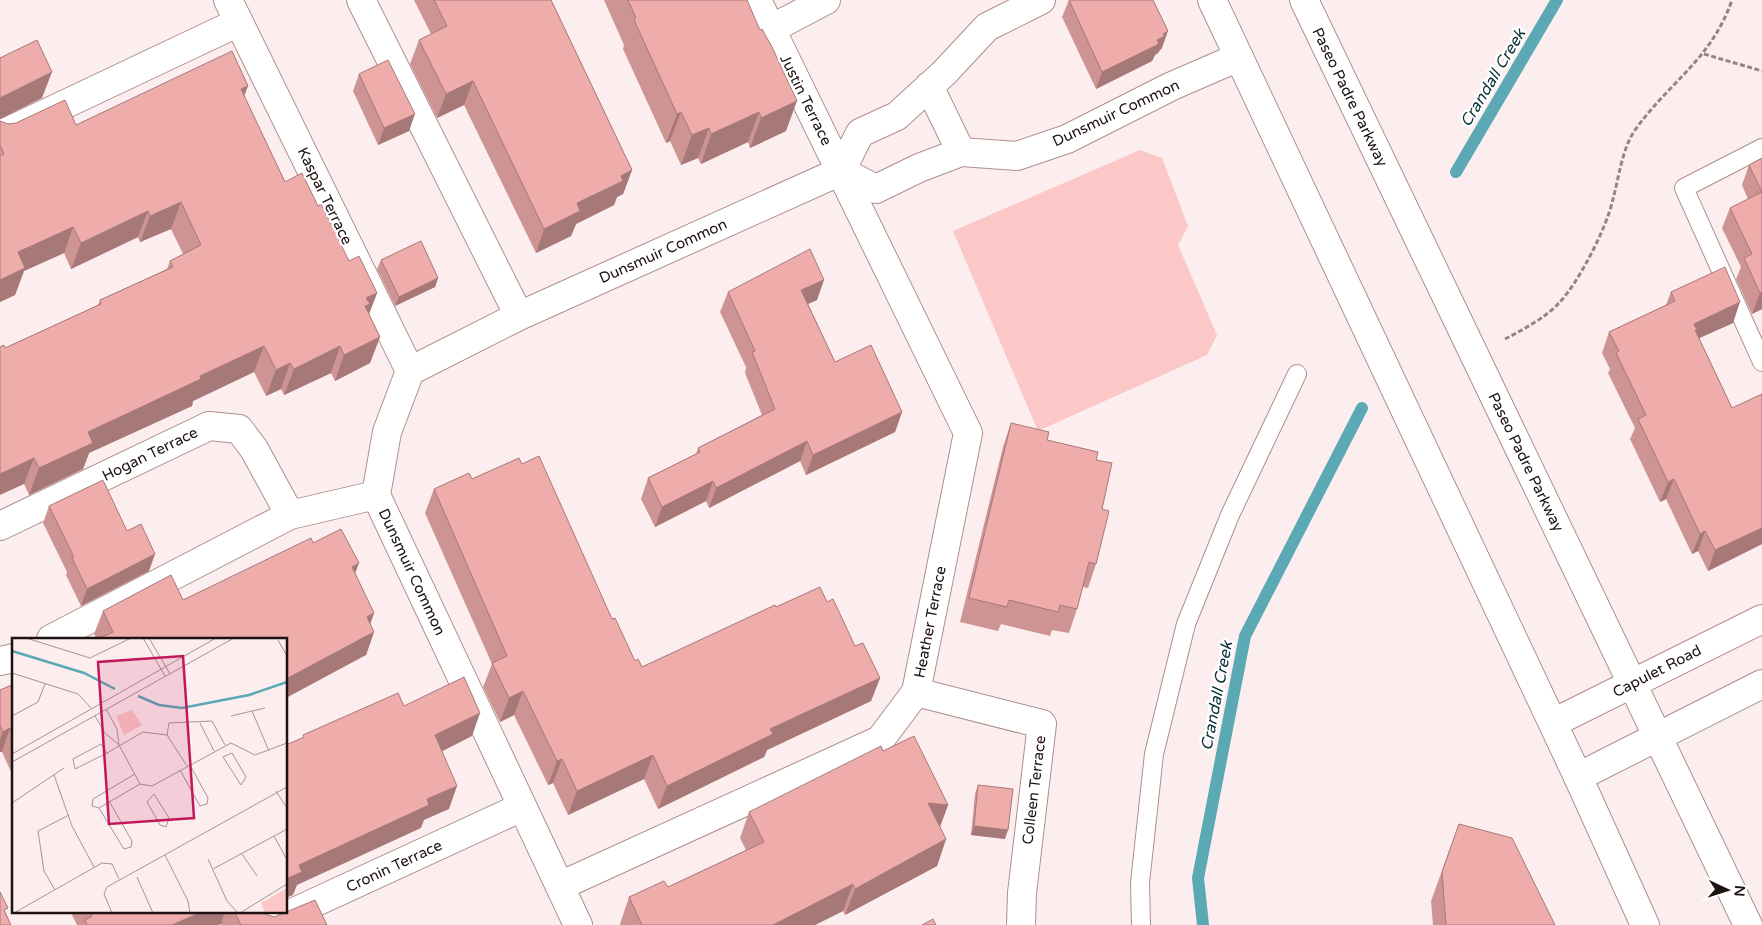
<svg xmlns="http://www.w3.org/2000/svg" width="1762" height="925" font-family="'Varela Round',sans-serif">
	<rect width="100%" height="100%" fill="#fceeee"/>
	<path fill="#fbc8c7" d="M1140 150 1162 158 1188 226 1178 245 1217 335 1207 355 1038 431 953 231Z"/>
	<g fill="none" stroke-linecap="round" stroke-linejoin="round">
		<path stroke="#5ba9b4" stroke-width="12" d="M1456 172 1557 0
			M1203 925 1198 878 1245 636 1362 408"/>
		<defs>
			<path id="service" d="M1762 148 1684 188 1762 362
				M1141 925 1140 883 1154 754 1186 624 1230 515 1297 374"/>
			<path id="minor" d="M228 0 410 371
				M361 0 519 316
				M757 0 771 29 826 0
				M929 86 961 152
				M0 135 239 22
				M841 171 876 189 919 168 961 152 1017 156 1067 139 1172 86 1239 57
				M290 515 376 495
				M0 526 209 426 239 429 254 449 290 515 51 639
				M0 661 14 658
				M916 692 1042 724 1022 893 1021 925
				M1553 723 1762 619
				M1578 777 1762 684
				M560 886 880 740 916 692 968 433 771 29
				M266 925 522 807
				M578 925 376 495 387 432 410 371 519 316 841 171 860 133 897 116 944 73 987 27 1041 0"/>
			<path id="secondary" d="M1212 0 1578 777 1645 925
				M1304 0 1748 925"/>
		</defs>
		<use href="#service" stroke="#ae8f8e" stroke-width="20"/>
		<use href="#minor" stroke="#ae8f8e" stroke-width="30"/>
		<use href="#secondary" stroke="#ae8f8e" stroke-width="30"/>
		<path stroke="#938686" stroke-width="3" stroke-dasharray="5 2.5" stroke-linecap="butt" d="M1704 54 1762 71
			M1505 339C1524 329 1545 318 1559 303 1579 282 1607 227 1613 199 1619 177 1622 149 1635 130 1670 81 1711 60 1732 0"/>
		<use href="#service" stroke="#fff" stroke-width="18"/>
		<use href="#minor" stroke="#fff" stroke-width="28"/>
		<use href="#secondary" stroke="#fff" stroke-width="28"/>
	</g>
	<path fill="#cd9493" d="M414 0H551L632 170 623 194 617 197 614 205 576 224 571 236 536 253 464 105 437 118 410 64 419 40 431 34Z
		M604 0H747L786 131 750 148 748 142 701 164 698 158 681 165 670 141 666 143 623 49 624 45Z
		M1069 0 1162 48 1160 50 1158 53 1155 55 1152 61 1096 89 1062 17Z
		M359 74 409 131 378 145 353 91Z
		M244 96 285 182 318 206 349 261 377 293 369 314 380 337 370 363 335 381 331 373 284 395 281 389 266 396 254 372 193 401 192 406 89 453 83 469 29 495 24 484 5 348 98 305 100 300 167 269 170 261 183 254 171 229 140 242 138 237 71 269 64 253 24 271 15 295 0 302V121L8 124 76 125Z
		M1762 158V309L1752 314 1736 279 1741 267 1722 228 1730 208 1748 199 1742 185 1749 165Z
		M381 260 438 278 435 287 395 306 377 269Z
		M728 292 817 300 808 304 835 362 902 412 895 432 806 475 800 461 709 508 706 501 655 527 641 499 648 478 696 454 698 448 762 415 745 373 746 367 720 312Z
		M1671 292 1733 323 1699 338 1732 408 1762 544 1708 571 1698 551 1692 554 1666 499 1660 502 1630 439 1635 428 1608 373 1610 369 1602 353 1609 332 1666 305Z
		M1011 423 1047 440 1096 460 1102 509 1096 564 1088 588 1083 587 1077 609 1069 633 1052 630 1050 636 1001 624 998 631 960 622 1003 447Z
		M472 479 612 619 635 661 642 667 776 607 827 602 855 646 880 678 871 701 767 750 764 757 658 809 644 779 568 815 553 783 548 785 514 715 500 722 483 687 492 664 425 513 434 489Z
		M49 506 127 531 149 571 81 606 66 575 67 572 43 523Z
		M313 543 355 574 374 613 370 624 374 632 366 655 286 639H97L94 634 103 611 183 600Z
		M14 684V778L2 752H0V690Z
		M883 751 948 805 940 827 946 839 937 866 845 915 843 911 815 925H620V924L629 897 668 887 746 850 740 838 749 812Z
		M978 785 1005 839 971 835 975 794Z
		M1459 824 1555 925H1433L1431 901Z
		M70 911H263L265 914 274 917 327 925H221V924L218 925H77Z"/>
	<path fill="#a77878" d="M1168 31 1162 48 1160 50 1158 53 1155 55 1152 61 1096 89 1102 72 1157 40 1163 34Z
		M52 72 42 98 0 119V98Z
		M473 81 464 105 437 118 446 94Z
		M248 86 238 112 241 89Z
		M797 101 786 131 750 148 761 118Z
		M681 112 670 141 666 143 677 114Z
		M759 112 748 142 701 164 711 134Z
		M415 114 409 131 378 145 384 128Z
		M709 128 698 158 681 165 692 135Z
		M632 170 623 194 617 197 614 205 576 224 571 236 536 253 544 229 577 203 621 176Z
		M181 202 171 229 140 242 150 216Z
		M148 211 138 237 71 269 81 243Z
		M73 227 64 253 24 271 15 295 0 302V280L18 252Z
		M438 278 435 287 395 306 399 297Z
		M824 280 817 300 794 310 801 290Z
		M1762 292V309L1752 314 1760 293Z
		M377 293 367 319 364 321 366 298Z
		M1740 302 1733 323 1693 341 1694 324Z
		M380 337 370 363 335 381 344 355Z
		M264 346 254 372 193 401 192 406 89 453 83 469 29 495 39 468 88 432 200 376Z
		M340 346 331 373 284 395 294 369Z
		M290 363 281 389 266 396 276 370Z
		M902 412 895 432 806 475 813 455Z
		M807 441 800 461 709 508 716 488Z
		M34 458 24 484 0 495V474Z
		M1674 479 1666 499 1660 502 1668 482Z
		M713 481 706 501 655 527 662 507Z
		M1762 528V544L1708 571 1715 550Z
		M1705 531 1698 551 1692 554 1700 534Z
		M155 554 149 571 81 606 87 589Z
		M359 563 350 587 352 567Z
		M374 613 366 636 367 617Z
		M374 632 366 655 286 698V679Z
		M880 678 871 701 767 750 764 757 658 809 667 786 770 729Z
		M523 691 514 715 500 722 509 698Z
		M480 713 472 736 427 759 435 735Z
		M10 728 2 752H0V739L3 732Z
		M653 755 644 779 568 815 577 791Z
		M562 759 553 783 548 785 557 761Z
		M457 786 449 809 424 820 421 828 297 885 293 895 286 898V879L299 865 427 799Z
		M928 803 948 805 938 832Z
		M974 826 1008 830 1005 839 971 835Z
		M946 839 937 866 845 915 855 889Z
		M853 884 843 911 815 925H773Z
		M204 911H225L221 924 218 925H172Z"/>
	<path fill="#eeacab" stroke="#a77878" d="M434 0H551L632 170 621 176 623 181 577 203 580 211 544 229 473 81 446 94 419 40 447 26Z
		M628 0H747L760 30 762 29 772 47 797 101 761 118 759 112 711 134 709 128 692 135 681 112 677 114 634 20 636 18Z
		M1069 0H1153L1168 31 1163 34 1165 36 1157 40 1159 44 1102 72Z
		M37 40 52 72 0 98V57V58Z
		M232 51 248 86 241 89 285 182 302 173 318 206 321 204 349 261 359 256 377 293 366 298 370 304 365 306 380 337 344 355 340 346 294 369 290 363 276 370 264 346 200 376 201 379 88 432 93 443 39 468 34 458 0 474V347L4 345 5 348 101 304 100 300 173 267 170 261 201 245 181 202 150 216 148 211 81 243 73 227 18 252 25 268 0 280V156L4 154 0 145V121L8 124 16 123 65 100 76 125Z
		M388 60 415 114 384 128 359 74Z
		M1762 158V192L1749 165Z
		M1762 192V292L1760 293 1744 258 1752 254 1730 208Z
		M421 241 438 278 399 297 381 260Z
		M810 249 824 280 801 290 835 362 871 345 902 412 813 455 807 441 716 488 713 481 662 507 648 478 700 452 698 448 775 409 752 352 755 351 728 292Z
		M1725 267 1740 302 1694 324 1697 330H1695L1732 408 1762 394V528L1715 550 1705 531 1700 534 1674 479 1668 482 1638 419 1646 415 1616 353 1619 351 1609 332 1675 301 1671 292Z
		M1011 423 1049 432 1047 440 1098 452 1096 460 1112 463 1102 509 1109 511 1096 564 1089 562 1077 609 1060 605 1058 612 1009 600 1007 607 969 598Z
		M539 456 612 619 615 618 635 661 638 659 642 667 775 605 776 607 820 587 827 602 833 599 855 646 863 643 880 678 770 729 773 734 667 786 653 755 577 791 562 759 557 761 523 691 509 698 492 663 507 656 434 489 469 473 472 479 519 458 522 464Z
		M103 480 127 531 141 524 155 554 87 589 72 558 74 557 49 506Z
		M341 529 359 563 352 567 374 613 367 617 374 632 286 679V639H98L113 632 103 611 171 575 183 600 311 538 313 543Z
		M464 677 480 713 435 735 457 786 427 799 429 805 299 865 302 872 286 879V745L304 737 303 735 398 693 404 706Z
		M14 684V736L10 728 3 732 0 726V690Z
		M914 736 948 805 928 803 946 839 855 889 853 884 773 925H642L629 897 664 881 668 887 764 842 749 812 881 746 883 751Z
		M978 785 1013 789 1008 830 974 826Z
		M1459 824 1512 838 1555 925H1446L1442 872Z
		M0 892 8 908 4 910 11 925H0Z
		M315 900 327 925H241L234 911H263L265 914 274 917Z
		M90 911H204L172 925H87L85 920 92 916Z
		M933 919 936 925H922Z"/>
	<g text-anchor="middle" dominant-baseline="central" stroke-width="5" stroke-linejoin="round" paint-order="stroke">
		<g font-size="15" fill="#1d1211" stroke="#fff">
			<text transform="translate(1350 97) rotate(64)">Paseo Padre Parkway</text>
			<text transform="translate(806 100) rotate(64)">Justin Terrace</text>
			<text transform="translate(1116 113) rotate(-25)">Dunsmuir Common</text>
			<text transform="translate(325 196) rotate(64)">Kaspar Terrace</text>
			<text transform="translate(663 251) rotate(-24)">Dunsmuir Common</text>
			<text transform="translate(150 454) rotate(-26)">Hogan Terrace</text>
			<text transform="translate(1526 462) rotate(64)">Paseo Padre Parkway</text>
			<text transform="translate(412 572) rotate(65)">Dunsmuir Common</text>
			<text transform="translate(930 622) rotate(-79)">Heather Terrace</text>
			<text transform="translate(1657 671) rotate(-27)">Capulet Road</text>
			<text transform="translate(1034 790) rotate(-83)">Colleen Terrace</text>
			<text transform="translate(394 866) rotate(-25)">Cronin Terrace</text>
		</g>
		<g font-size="16" font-style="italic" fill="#083035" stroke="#fff">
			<text transform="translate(1493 78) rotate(-59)">Crandall Creek</text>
			<text transform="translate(1217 696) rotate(-79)">Crandall Creek</text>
		</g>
	</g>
	<g transform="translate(12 638)">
		<rect width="275" height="275" fill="#fceeee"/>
		<path d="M120 72 130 87 112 97 104 78Z" fill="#fbc8c7"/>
		<path d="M275 250V275H253L249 265Z" fill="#fbc8c7"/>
		<path fill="none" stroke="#5ba9b4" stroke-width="2.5" d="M0 13 72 35 103 51M126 58 147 67 170 70 237 57 275 44"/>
		<path fill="none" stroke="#a39696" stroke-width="1" d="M14 0 78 20 119 0M131 0 153 38M137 0 158 36M266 2 275 18M0 35 66 56 80 71M94 71 105 91 107 107M240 73 257 113M0 78 26 64 33 46M83 78 93 95 107 107 128 146 140 148 219 105 243 117 275 105M219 78 253 70M188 85 202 113M155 97 157 85 200 83 213 107M89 106 95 115 63 131 61 121ZM95 115 131 94 155 97 175 128M220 115 234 139 229 147 211 119ZM0 116 204 0M0 124 222 0M168 132 188 168 195 166 196 160 178 127M123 136 81 161 80 168 87 170 128 146M42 137 60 188 82 229M264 153 275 170M142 156 157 180 154 189 148 187 135 164ZM0 165 52 130M87 170 110 208 112 211 119 209 120 203 97 163M262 198 274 220M230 216 245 238M153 217 176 263 178 275M196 221 215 263 226 275M201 231 275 191M125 239 141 275M43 252 32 233 26 193 57 177M2 275 90 225 100 226 107 241M100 275 92 256 95 249 275 149M228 275 275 246"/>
		<path fill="#c2185b" fill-opacity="0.15" stroke="#c2185b" stroke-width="2.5" d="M171 18 182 180 97 186 86 24Z"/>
		<rect width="275" height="275" fill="none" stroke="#1d1211" stroke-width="2.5"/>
	</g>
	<g transform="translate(1727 890) rotate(94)" stroke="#ffffff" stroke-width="4" paint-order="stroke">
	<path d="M0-4L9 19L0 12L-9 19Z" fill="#1d1211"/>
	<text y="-8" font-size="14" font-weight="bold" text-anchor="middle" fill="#1d1211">N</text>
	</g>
</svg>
